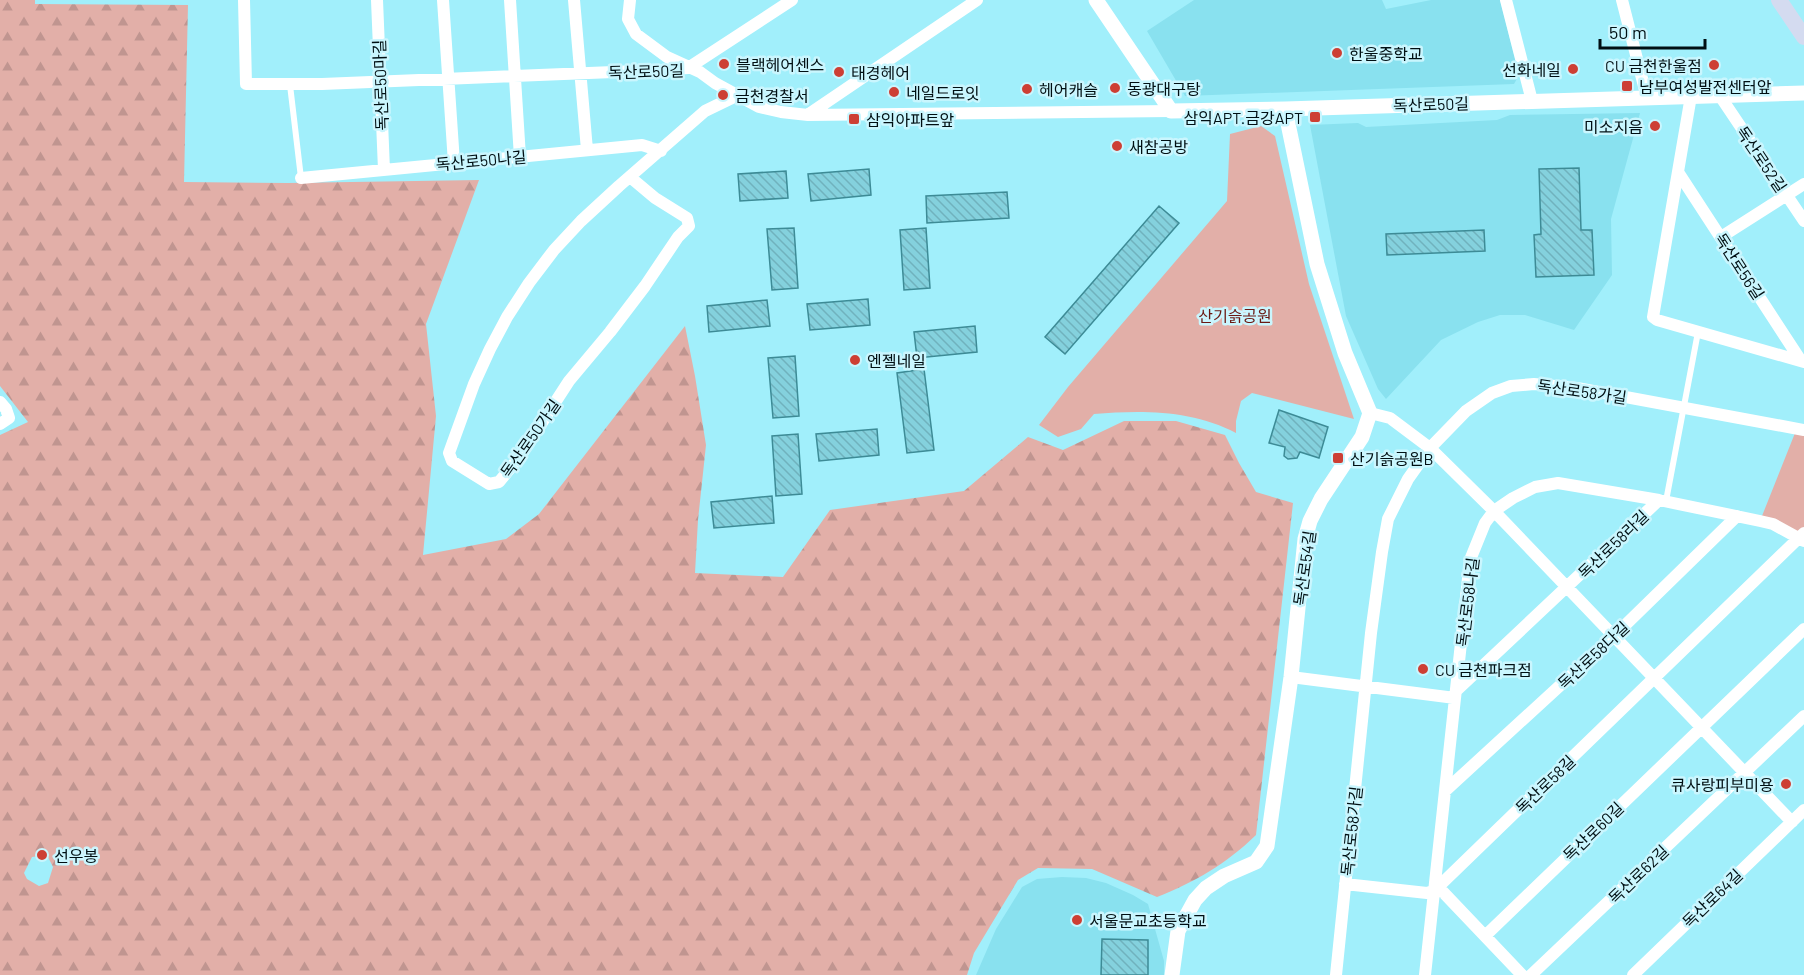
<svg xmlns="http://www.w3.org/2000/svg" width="1804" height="975" font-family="Barlow,'Noto Sans KR',sans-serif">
	<defs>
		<pattern id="forest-firs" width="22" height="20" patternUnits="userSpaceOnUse" patternTransform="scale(1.5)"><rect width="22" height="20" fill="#e2afa8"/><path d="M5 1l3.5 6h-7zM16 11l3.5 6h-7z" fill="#c09590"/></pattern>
		<pattern id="building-back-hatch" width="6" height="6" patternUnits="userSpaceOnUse" patternTransform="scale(1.5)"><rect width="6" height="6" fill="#84d1dd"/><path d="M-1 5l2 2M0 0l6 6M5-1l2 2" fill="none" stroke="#70b2bd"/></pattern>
	</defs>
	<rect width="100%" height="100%" fill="#a1effb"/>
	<path fill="#89e1ef" d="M1194 0H1382L1386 9 1431 0H1500L1519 75 1514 84 1185 96 1147 31Z
		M1640 113 1611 219 1612 275 1574 330 1525 315H1500L1478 322 1441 340 1386 399 1378 389 1346 316 1310 125 1358 123 1366 127 1497 120 1510 115Z
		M1062 877 1086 878 1106 883 1133 895 1148 904 1164 961V975H976L996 929 1022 887 1037 879Z"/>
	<path fill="#e2afa8" d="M1261 126 1275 136 1309 284 1354 419 1252 393 1241 401 1236 421V433C1193 410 1142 410 1094 414L1081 429 1058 437 1039 425 1068 387 1227 201 1230 134Z
		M1797 428 1804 430V533L1760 521Z"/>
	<path fill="url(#forest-firs)" fill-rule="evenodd" d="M0 0H35V4L188 5 184 182 288 183 479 180 426 324 436 416 423 555 506 539 539 514 685 326 695 376 706 445 698 520 695 573 783 577 830 510 964 491 1028 437 1063 450 1124 421H1176L1225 435 1239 463 1256 492 1293 503 1256 835C1226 864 1195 882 1157 897L1092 869 1038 868 1018 880 974 953 967 975H0V435L28 422 0 386ZM47 855 53 867 48 883 39 886 27 879 24 873 32 857Z"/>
	<path fill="url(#building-back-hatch)" stroke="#3d8b96" stroke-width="1.5" d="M1579 168 1581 230H1592L1594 275 1536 277 1534 235 1541 234 1539 169Z
		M869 169 871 195 811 201 808 174Z
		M786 171 788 198 740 201 738 174Z
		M1007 192 1009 218 927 223 926 196Z
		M1159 206 1179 223 1065 354 1045 337Z
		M794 228 798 288 772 290 767 229Z
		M926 228 930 288 904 290 900 230Z
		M1484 230 1485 251 1387 255 1386 234Z
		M868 299 870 325 810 330 807 304Z
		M767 300 770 326 709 332 707 306Z
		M975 326 977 352 917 358 914 332Z
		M795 356 799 416 773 418 768 358Z
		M924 369 934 450 907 453 897 373Z
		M1279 410 1328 427 1319 458 1300 452 1297 458 1288 459 1284 456 1285 447 1269 443Z
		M877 429 879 455 819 461 816 434Z
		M798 434 802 494 776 496 772 436Z
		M772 496 774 523 714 528 711 502Z
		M1102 939 1148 940V975H1101Z"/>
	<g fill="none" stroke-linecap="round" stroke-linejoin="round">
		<path stroke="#fff" stroke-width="6" d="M290 85 301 178
			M1666 501 1698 332"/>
		<path stroke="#fff" stroke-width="12" d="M244 0 246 84H322L663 70 688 68 792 0
			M377 0 384 170
			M443 0 454 163
			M510 0 520 157
			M574 0 587 150
			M630 0 628 19 636 34 667 57 700 72 715 83 759 107 781 112 808 115 1171 111
			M1506 0 1532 101
			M1622 0 1647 98
			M1691 96 1653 317 1657 320 1804 362
			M1720 96 1804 221
			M809 114 977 0
			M1678 172 1801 361
			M630 177 655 198 687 218 689 226 678 237 645 286 610 332 569 381 521 455 499 482 489 484 452 461 449 453 474 384 490 349 507 317 529 283 554 250 581 221 619 186 705 111 738 95
			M301 178 642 145 661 151
			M1721 237 1804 184
			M0 402 6 409 9 418 0 424
			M1370 413 1390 418 1430 448 1494 511 1792 822
			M1291 677 1455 698
			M1456 691 1659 500
			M1445 791 1614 636 1737 516
			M1345 884 1427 893 1435 890 1804 533
			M1435 890 1443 892 1522 975
			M1485 936 1804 629
			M1336 975 1371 633 1382 552 1388 519 1408 479 1430 448 1466 411 1492 393 1511 386 1534 384 1577 388 1804 430
			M1425 975 1470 560 1485 523 1494 511 1513 498 1535 487 1558 483 1659 500 1760 521 1773 524 1804 541
			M1531 975 1804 716
			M1633 975 1804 810"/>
		<path stroke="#fff" stroke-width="15" d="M1096 0 1171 111 1285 109 1804 93
			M1172 975 1178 931 1195 900 1206 888 1224 876 1256 862 1267 846 1291 677 1305 539 1310 521 1321 499 1362 437 1370 413 1345 353 1317 264 1285 109"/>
		<path stroke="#d4dbf0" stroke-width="16" d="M1779 0 1804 37"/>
	</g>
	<g fill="#cd3f34" stroke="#caf6fe" stroke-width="2">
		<circle cx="1337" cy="53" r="6"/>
		<circle cx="724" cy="64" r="6"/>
		<circle cx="1714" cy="65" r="6"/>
		<circle cx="1573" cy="69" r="6"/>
		<circle cx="839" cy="72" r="6"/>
		<rect x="1621" y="80" width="12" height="12" rx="3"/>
		<circle cx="1115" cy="88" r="6"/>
		<circle cx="1027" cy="89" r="6"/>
		<circle cx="894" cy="92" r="6"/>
		<circle cx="723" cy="95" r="6"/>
		<rect x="1309" y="111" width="12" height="12" rx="3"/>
		<rect x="848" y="113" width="12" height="12" rx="3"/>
		<circle cx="1655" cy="126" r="6"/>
		<circle cx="1117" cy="146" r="6"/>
		<circle cx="855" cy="360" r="6"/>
		<rect x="1332" y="452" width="12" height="12" rx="3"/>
		<circle cx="1423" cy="669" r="6"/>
		<circle cx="1786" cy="784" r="6"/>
		<circle cx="42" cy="855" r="6"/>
		<circle cx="1077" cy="920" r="6"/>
	</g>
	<g text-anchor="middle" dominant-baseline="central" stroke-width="5" stroke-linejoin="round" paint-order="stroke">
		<g font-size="16" fill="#000f13" stroke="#caf6fe" text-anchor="start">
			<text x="1349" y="53">한울중학교</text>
			<text x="736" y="64">블랙헤어센스</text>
			<text x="1702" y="65" text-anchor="end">CU 금천한울점</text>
			<text x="1561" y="69" text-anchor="end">선화네일</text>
			<text x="851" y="72">태경헤어</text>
			<text x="1639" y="86">남부여성발전센터앞</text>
			<text x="1127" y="88">동광대구탕</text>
			<text x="1039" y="89">헤어캐슬</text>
			<text x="906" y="92">네일드로잇</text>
			<text x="735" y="95">금천경찰서</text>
			<text x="1303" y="117" text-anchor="end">삼익APT.금강APT</text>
			<text x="866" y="119">삼익아파트앞</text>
			<text x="1643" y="126" text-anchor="end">미소지음</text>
			<text x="1129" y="146">새참공방</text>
			<text x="867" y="360">엔젤네일</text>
			<text x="1350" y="458">산기슭공원B</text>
			<text x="1435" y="669">CU 금천파크점</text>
			<text x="1774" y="784" text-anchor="end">큐사랑피부미용</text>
			<text x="54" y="855">선우봉</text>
			<text x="1089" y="920">서울문교초등학교</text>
		</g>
		<g font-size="16" fill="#000f13" stroke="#caf6fe">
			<text transform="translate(646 71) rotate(-2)">독산로50길</text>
			<text transform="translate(380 85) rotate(-92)">독산로50마길</text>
			<text transform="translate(1431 104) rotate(-2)">독산로50길</text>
			<text transform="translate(1762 159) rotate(56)">독산로52길</text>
			<text transform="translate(481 160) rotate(-5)">독산로50나길</text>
			<text transform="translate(1740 266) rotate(57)">독산로56길</text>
			<text transform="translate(1582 391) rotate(8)">독산로58가길</text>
			<text transform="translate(530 438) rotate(-55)">독산로50가길</text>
			<text transform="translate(1613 544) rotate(-44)">독산로58라길</text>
			<text transform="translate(1304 568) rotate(-82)">독산로54길</text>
			<text transform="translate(1467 602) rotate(-83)">독산로58나길</text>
			<text transform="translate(1593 655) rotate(-43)">독산로58다길</text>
			<text transform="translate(1545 784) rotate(-44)">독산로58길</text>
			<text transform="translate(1351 831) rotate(-84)">독산로58가길</text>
			<text transform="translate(1593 831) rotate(-44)">독산로60길</text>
			<text transform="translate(1638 874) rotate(-44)">독산로62길</text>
			<text transform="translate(1712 898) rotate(-44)">독산로64길</text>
		</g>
		<g font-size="16" fill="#6b1913" stroke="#caf6fe">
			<text x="1235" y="315">산기슭공원</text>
		</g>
	</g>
	<path d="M1600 39v9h105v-9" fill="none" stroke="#000f13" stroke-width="3"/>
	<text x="1609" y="39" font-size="18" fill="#000f13" stroke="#caf6fe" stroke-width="4.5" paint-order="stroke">50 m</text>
</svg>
